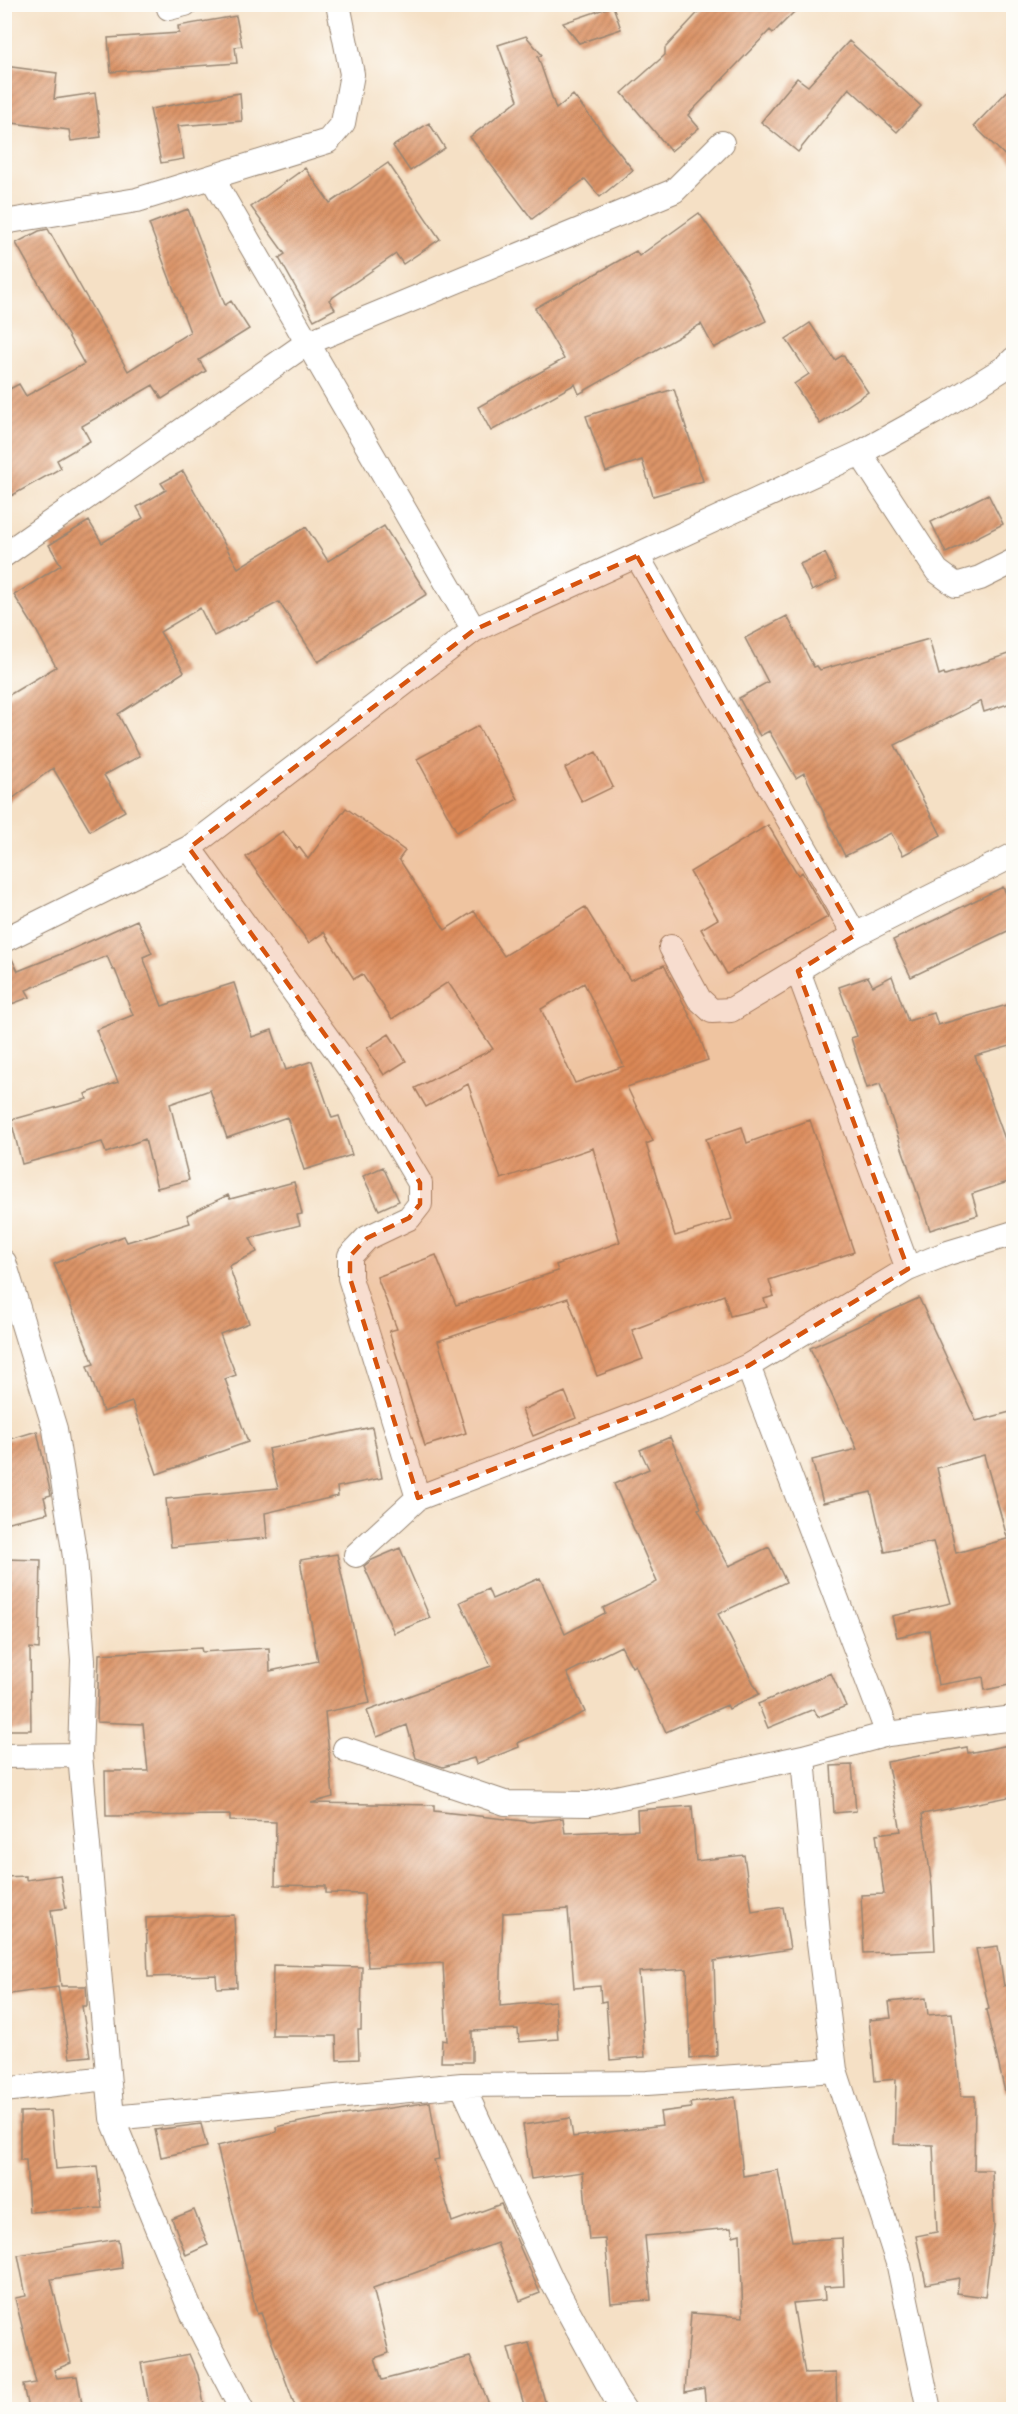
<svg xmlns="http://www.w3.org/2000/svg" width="1018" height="2414" font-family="'Comic Neue',sans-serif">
	<defs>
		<pattern id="building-hatch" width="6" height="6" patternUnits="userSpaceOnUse" patternTransform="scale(1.5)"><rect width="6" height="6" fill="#dc9468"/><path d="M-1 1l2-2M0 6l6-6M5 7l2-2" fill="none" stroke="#b47955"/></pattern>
	</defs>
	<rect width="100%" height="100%" fill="#fdfcf7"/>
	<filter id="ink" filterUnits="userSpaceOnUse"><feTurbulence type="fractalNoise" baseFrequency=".0167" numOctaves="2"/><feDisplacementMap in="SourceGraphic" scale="12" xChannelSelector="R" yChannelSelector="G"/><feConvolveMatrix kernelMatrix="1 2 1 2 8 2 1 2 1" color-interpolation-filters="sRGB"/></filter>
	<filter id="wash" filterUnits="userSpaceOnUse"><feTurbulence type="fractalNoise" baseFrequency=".008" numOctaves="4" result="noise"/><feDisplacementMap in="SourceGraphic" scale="24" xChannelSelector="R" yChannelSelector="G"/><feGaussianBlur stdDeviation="1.35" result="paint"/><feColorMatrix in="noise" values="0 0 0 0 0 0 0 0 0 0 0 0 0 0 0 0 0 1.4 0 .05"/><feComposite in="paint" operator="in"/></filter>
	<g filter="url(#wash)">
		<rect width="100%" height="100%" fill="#f5e0c5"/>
		<g id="blocks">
			<path fill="url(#building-hatch)" fill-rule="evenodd" d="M706 4H802L773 33 770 30 688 115 699 128 671 151 622 93 665 55V48Z
				M613 6 621 29 579 43 563 23Z
				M236 16 242 46 235 47 237 63 111 72 108 38 179 33 178 26Z
				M526 36 542 55 538 57 556 109 573 95 633 170 600 197 585 179 532 219 470 137 518 100 498 45Z
				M849 41 921 106 897 132 849 88 798 152 761 122 797 78 808 86Z
				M4 66 57 73 54 99 95 93 101 137 71 141 69 130 4 122Z
				M1014 84V164L974 126Z
				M240 93 242 121 178 126 184 159 161 163 150 109Z
				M429 123 445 148 410 171 393 146Z
				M388 163 440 239 403 264 396 254 329 300 335 309 314 320 279 258 285 254 251 207 305 168 330 203Z
				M188 209 225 305 231 301 249 329 199 360 206 371 162 399 153 385 82 426 90 441 57 460 61 468 4 500V392L19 384 26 396 84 364 16 243 39 231 48 229 128 371 190 332 149 224Z
				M699 213 746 279 766 321 714 348 701 324 579 394 575 384 491 431 478 407 564 359 535 308 636 251 639 256Z
				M810 323 835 360 843 355 868 392 820 424 794 384 809 374 786 339Z
				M674 389 703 481 653 496 642 460 606 472 586 416Z
				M183 471 238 568 306 527 328 561 384 526 427 594 318 662 279 602 214 636 200 608 160 632 184 672 118 714 140 756 104 775 125 811 90 831 53 768 4 805V698L56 667 36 630 14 595 61 565 49 545 89 521 102 543 143 518 137 507 166 490 161 483Z
				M988 494 1003 524 946 553 931 522Z
				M825 553 837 579 812 591 800 564Z
				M787 616 814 667 817 666 820 670 929 639 939 675 944 673 945 675 1014 652V702L984 712 981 701 895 745 941 835 903 855 891 833 845 856 804 773 796 778 769 731 760 736 739 698 768 682 745 638Z
				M478 726 518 799 457 832 417 759Z
				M596 752 613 787 582 802 565 768Z
				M346 808 405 851 399 859 445 930 474 911 504 956 585 907 630 980 664 965 697 1030 708 1060 627 1087 653 1141 646 1144 675 1236 732 1219 706 1139 742 1127 747 1143 810 1120 854 1252 769 1280 774 1296 764 1299 767 1307 730 1316 724 1295 632 1330 643 1359 597 1376 568 1298 438 1341 466 1433 425 1446 389 1331 397 1329 377 1277 436 1255 456 1305 558 1271 556 1265 620 1242 593 1148 501 1179 468 1084 426 1107 415 1088 493 1049 448 982 392 1019 362 974 354 979 324 932 309 943 246 857 283 831 297 849 299 847 308 859ZM584 983 624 1066 575 1083 541 1009Z
				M768 825 798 875 802 872 828 917 727 974 701 929 718 919 690 872Z
				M1003 887 1014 910V928L911 977 893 940Z
				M137 920 152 953 143 957 162 1006 234 983 252 1037 272 1030 286 1070 312 1061 332 1118 339 1116 352 1155 304 1170 287 1117 227 1138 210 1090 170 1104 189 1180 157 1188 145 1139 106 1153 102 1142 22 1164 11 1120 87 1099 85 1094 118 1082 96 1030 133 1015 115 970H113L107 956 26 990 30 997 4 1007V954L9 953 18 971 66 952Z
				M892 976 908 1021 934 1013 938 1025 1014 1003V1045L975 1056 1014 1164V1180L972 1194 978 1215 930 1230 880 1084 867 1088 851 1038 857 1036 839 987 868 977 873 986Z
				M389 1034 406 1061 384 1075 367 1048Z
				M383 1167 399 1201 379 1210 363 1176Z
				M294 1182 302 1214 297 1215 300 1225 250 1238 257 1252 229 1266 249 1323 220 1334 236 1375 225 1379 248 1442 157 1474 132 1402 103 1412 87 1366 94 1364 54 1264 124 1236 127 1242 190 1223 187 1215 228 1195 230 1199Z
				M919 1298 976 1421 1014 1411V1536L1007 1537 984 1455 937 1468 956 1553 1014 1537V1684L985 1690 983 1677 938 1685 929 1630 897 1637 892 1616 951 1603 933 1542 885 1552 871 1492 823 1503 812 1460 857 1449 810 1348Z
				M565 1392 576 1418 533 1436 522 1410Z
				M372 1427 382 1478 337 1487 338 1496 265 1513 267 1538 171 1547 166 1499 278 1488 268 1449Z
				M37 1431 51 1495 44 1497 48 1513 4 1523V1441Z
				M670 1437 701 1508 698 1509 729 1566 769 1547 786 1582 718 1614 759 1694 729 1709 727 1705 666 1732 635 1665 632 1667 621 1646 567 1673 585 1712 518 1743 519 1747 476 1764 474 1758 443 1767 416 1758 407 1725 377 1737 367 1711 491 1666 460 1602 488 1589 492 1599 540 1578 565 1634 605 1613 603 1608 657 1582 614 1484 649 1469 640 1450Z
				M400 1548 430 1618 394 1633 364 1566 372 1560Z
				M337 1554 370 1703 325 1712 333 1797 311 1803 434 1805V1811L532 1822 563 1818 565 1833 638 1830 637 1810 692 1806 696 1861 744 1855 752 1912 783 1907 790 1949 714 1961 717 2056 690 2058 687 1969 639 1972 645 2057 610 2060 606 2001 601 2002 600 1986 574 1988 568 1909 503 1913 500 2006 555 2001 558 2039 519 2042 518 2029 472 2031V2062H441L442 2040 447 2041 443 1963 368 1967 364 1894 326 1893V1886L275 1885 276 1822 230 1821V1815L106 1816 105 1771H148L143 1724 97 1722 99 1654 201 1648 202 1652 269 1648 270 1671 318 1661 300 1560Z
				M4 1559 41 1560 39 1649 30 1648 31 1730H4Z
				M831 1673 846 1706 818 1717 814 1709 768 1728 758 1704Z
				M1014 1744V1796L922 1814 932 1887 935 1950 864 1953 861 1895 884 1894 876 1834 901 1831 887 1762 967 1747 968 1753Z
				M852 1765 856 1811 834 1813 831 1766Z
				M60 1875 66 1908 51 1910 61 1986H86L87 1999V2006H82L90 2056 70 2058 58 1987 4 1995V1877L26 1876V1880Z
				M234 1915 237 1987 217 1988 216 1975 148 1977 146 1918Z
				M998 1946 1004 1986 1014 1983V2091L1005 2092 986 2010 989 2009 976 1949Z
				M273 1965 362 1967 361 2030H358L359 2059 337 2060 336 2036H272Z
				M926 1998 928 2015 952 2013 961 2096H975L974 2170H992L994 2226 985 2297 957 2293 959 2278 926 2284 916 2236 937 2232 933 2145 894 2144 896 2079 875 2081 869 2020 891 2018 889 2002Z
				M735 2097 743 2176 778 2170 792 2241 842 2238 844 2286 824 2287 825 2300 793 2303 805 2374 836 2373 837 2409H706L704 2388 685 2392 691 2313 743 2317 740 2234 733 2236 731 2228 645 2236 651 2300 611 2303 605 2239 589 2240 583 2172 531 2179 523 2125 570 2118 573 2137 662 2125 660 2112 691 2108 690 2103Z
				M430 2102 439 2159 434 2160 452 2222 501 2204 540 2293 520 2301 497 2243 373 2288 389 2353 375 2358 382 2380 470 2357 491 2409H296L261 2313 257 2314 217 2146 277 2132 276 2127 310 2120Z
				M51 2111 56 2169 97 2166 102 2208 29 2212 26 2160H20V2112Z
				M201 2124 207 2147 161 2157 155 2130Z
				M194 2210 208 2245 186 2255 172 2219Z
				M118 2239 122 2268 51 2279 71 2363 54 2370 57 2378 77 2376 83 2409H28L23 2385 36 2383 15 2298 26 2296 18 2255Z
				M529 2343 547 2409H525L508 2348Z
				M189 2354 198 2375 205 2409H150L141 2363Z"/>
		</g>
	</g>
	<g filter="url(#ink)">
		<use href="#blocks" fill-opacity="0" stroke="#988572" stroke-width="1.5"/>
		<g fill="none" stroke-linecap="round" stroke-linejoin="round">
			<defs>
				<path id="minor" d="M169 8 185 4
					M212 178 474 630
					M4 222 137 200 328 141 343 123 352 74 338 4
					M860 453 937 571 956 585 980 578 1014 561
					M4 555 307 343 674 191 722 143
					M637 556 855 935
					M189 848 363 1087 420 1183V1204L409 1218 367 1238 350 1256V1278L418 1498
					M4 940 189 848 474 630 860 453 936 411 1006 367 1014 359
					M671 947 699 999 712 1011 731 1010 855 935 1014 855
					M798 971 908 1269
					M4 1262 55 1429 75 1557 83 1660 80 1755 112 2118 192 2313 242 2410
					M748 1366 888 1734
					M356 1555 418 1498 656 1407 748 1366 908 1269 948 1253 1014 1233
					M345 1749 505 1803 589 1804 803 1757 888 1734 1014 1718
					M4 1756 80 1755
					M803 1757 818 1934 835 2070 899 2266 929 2410
					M462 2085 553 2283 614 2395 624 2410
					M4 2090 107 2078
					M112 2118 462 2085 647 2083 835 2070"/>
			</defs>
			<use href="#minor" stroke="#988572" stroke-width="26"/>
			<use href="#minor" stroke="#fff" stroke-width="24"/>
		</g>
	</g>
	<path fill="#d7540e" fill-opacity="0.2" stroke="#d7540e" stroke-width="4.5" stroke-dasharray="12 8" stroke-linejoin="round" d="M637 556 855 935 798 971 908 1269 748 1366 656 1407 418 1498 350 1278V1256L367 1238 409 1218 420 1204V1183L363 1087 189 848 474 630Z"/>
	<rect width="1018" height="2414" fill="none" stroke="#fdfcf7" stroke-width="24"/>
</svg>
